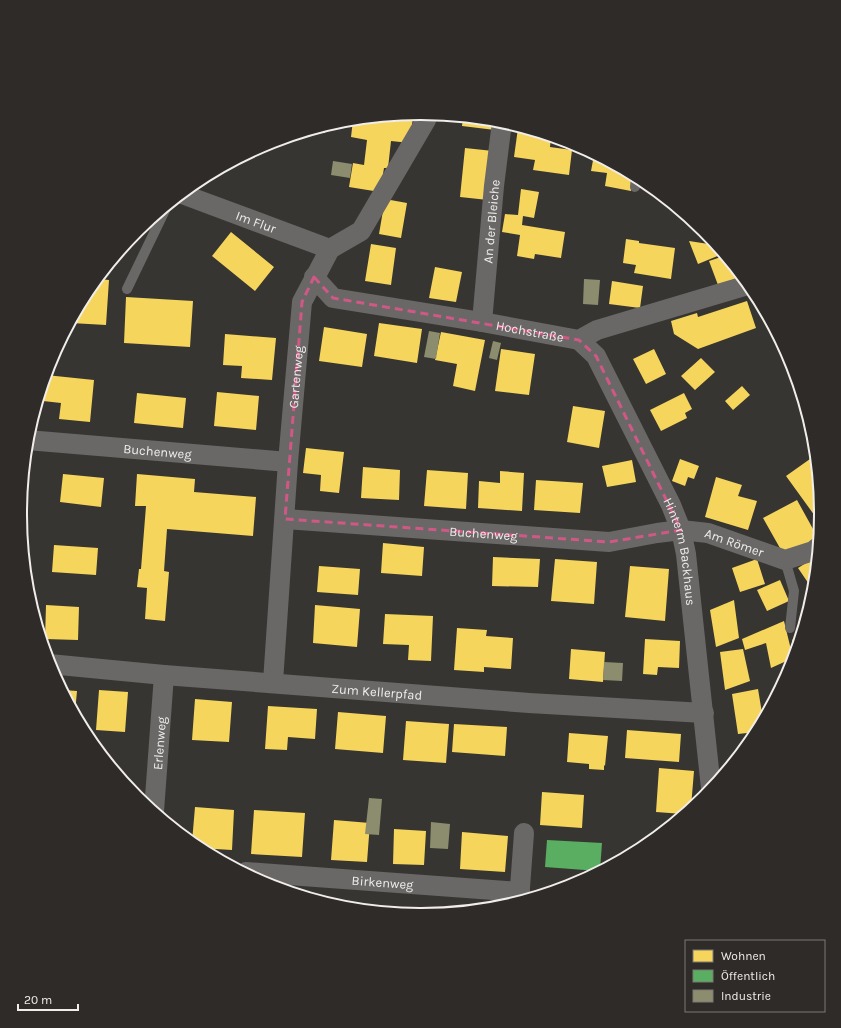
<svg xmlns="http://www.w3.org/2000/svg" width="841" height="1028" font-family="Karla,sans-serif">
	<rect width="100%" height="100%" fill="#373532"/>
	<path fill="#f6d55c" d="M403 115 413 116 410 143 391 141 388 168H384L380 192 349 187 353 163 364 165 367 140 351 137 353 120Z
		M463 118 496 121 495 130 462 126Z
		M326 126 325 133 309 131Z
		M518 128 551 137 550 147 572 150 569 175 533 170 535 160 514 157Z
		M465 148 493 151 488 200 460 197Z
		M594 155 634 176 631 191 605 186 607 173 591 171Z
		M521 189 539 192 534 218 523 216 522 225 565 232 561 258 535 254 534 259 517 256 520 235 502 232 505 214 518 215Z
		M385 199 407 203 401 238 379 234Z
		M231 232 274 267 255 291 212 256Z
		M626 239 639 241V243L675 248 671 279 634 273 636 265 623 263Z
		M689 241 715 245 720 255 698 264Z
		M371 244 396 248 391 285 365 281Z
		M724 256 741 277 718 285 709 261Z
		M435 267 462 272 456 302 429 298Z
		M98 279 109 280 106 325 71 323 88 291Z
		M612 281 643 286 640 308 609 304Z
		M126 297 193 301 190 347 124 343Z
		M747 301 756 328 698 349 674 334 671 321 697 313 698 317Z
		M379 323 422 329 417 363 374 356Z
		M324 327 367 334 362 367 319 361Z
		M441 332 485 340 475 391 453 386 457 364 435 360Z
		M225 334 276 338 272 380 241 378 242 366 223 365Z
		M501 349 535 354 529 395 495 391Z
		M654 349 666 374 646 384 633 359Z
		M701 358 715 372 695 390 681 376Z
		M46 375 94 380 90 422 59 419 61 403 43 401Z
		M742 386 750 395 733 410 725 401Z
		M217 392 259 396 256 430 214 426Z
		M137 393 186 398 183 428 134 423Z
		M684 393 692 409 685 413 687 418 661 431 650 410Z
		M573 406 605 411 599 448 567 442Z
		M306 448 344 452 339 493 320 491 321 475 303 473Z
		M680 459 699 466 694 479 688 477 685 486 672 481Z
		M810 459 817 468 821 514 820 523 786 476Z
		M632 460 636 482 607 487 602 466Z
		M363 467 400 470 399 500 361 498Z
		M427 470 468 473 466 509 424 506Z
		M500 471 524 473 522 511 478 508 479 481 500 483Z
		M63 474 104 478 101 507 60 502Z
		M137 474 195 479 194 492 256 497 253 536 167 529 164 571 169 572 165 621 145 619 147 588 137 587 139 569H141L146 506H135Z
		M716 477 742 485 738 496 757 501 748 530 705 517Z
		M536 480 583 483 580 513 534 510Z
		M797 500 818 538 785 557 763 518Z
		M383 543 424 547 422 576 381 573Z
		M54 545 98 548 96 575 52 572Z
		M817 556 813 590 798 568Z
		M493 557 540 559 538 587 492 586Z
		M555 559 597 562 594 604 551 601Z
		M757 559 765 584 740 592 732 568Z
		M319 566 360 569 358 595 317 592Z
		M630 566 669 569 665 621 625 617Z
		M780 580 789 601 767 611 757 590Z
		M734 600 739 638 716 647 710 610Z
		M46 605 79 607 78 640 45 639Z
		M315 605 360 609 357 647 313 643Z
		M385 614 433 616 431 661 408 660 409 645 383 644Z
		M784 621 793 658 771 668 766 643 745 650 742 639Z
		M457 628 487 630 486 636 513 638 511 669 484 667V672L454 670Z
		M801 634 797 647 792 640Z
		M645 639 680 641 679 668 658 667 657 675 643 674Z
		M571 649 605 652 603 682 569 679Z
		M743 649 750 681 725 690 720 652Z
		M758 689 763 719 756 732 738 734 732 694Z
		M63 690 77 691 75 713Z
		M99 690 128 692 125 732 96 730Z
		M195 699 232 702 229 742 192 740Z
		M268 706 317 709 315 739 288 737 287 750 265 749Z
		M338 712 386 716 383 753 335 749Z
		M406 721 449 724 446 763 403 760Z
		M454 724 507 727 505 756 452 752Z
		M627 730 681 734 679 762 625 758Z
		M569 733 608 736 605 766 604 765V770L589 769V764L567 762Z
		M659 768 694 771 691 807 683 814 656 812Z
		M542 792 584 795 582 828 540 825Z
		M195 807 234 810 232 850 199 848 192 842Z
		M254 810 305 813 302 857 251 854Z
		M334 820 370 823 367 862 331 860Z
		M394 829 426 831 424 865 393 864Z
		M462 832 508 836 505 872 460 869Z
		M370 908 394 909V912L370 909Z"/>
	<path fill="#5aae61" d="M547 840 602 843 600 870 598 871 545 867Z"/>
	<path fill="#8c8c6e" d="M333 161 352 164 350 178 331 175Z
		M584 279 600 280 598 305 583 304Z
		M429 331 440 333 436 359 424 357Z
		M493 341 501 343 497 360 489 358Z
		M604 662 623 663 622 681 603 680Z
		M369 798 382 799 379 835 365 834Z
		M431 822 450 824 448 849 430 848Z"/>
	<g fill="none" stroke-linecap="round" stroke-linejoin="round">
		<path stroke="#696867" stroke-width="10" d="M635 187 636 177
			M127 289 167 206
			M785 560 794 591 790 628"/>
		<g stroke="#696867" stroke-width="20">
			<path id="s1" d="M182 194 330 249"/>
			<path id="s2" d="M314 277 333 298 482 322 579 340 597 330 748 285"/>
			<path id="s3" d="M482 322 494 186 502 122"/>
			<path id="s4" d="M579 340 596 356 671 505 681 530 686 554 711 788"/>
			<path id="s5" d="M27 440 288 462"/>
			<path id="s6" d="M285 519 609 542 657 533 681 530 708 533 785 560 813 551 818 547"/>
			<path id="s7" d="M49 664 164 675 529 703 704 713"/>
			<path id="s8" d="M273 682 288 462 302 302 330 249 361 231 426 120 427 114"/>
			<path id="s9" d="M154 811 164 675"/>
			<path id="s10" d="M246 872 520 892"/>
			<path d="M519 901 524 833"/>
		</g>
	</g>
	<path fill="none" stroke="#d05886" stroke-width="3" stroke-dasharray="8 5" stroke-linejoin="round" d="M314 277 333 298 579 340 596 356 681 530 609 542 285 519 302 302Z"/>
	<g text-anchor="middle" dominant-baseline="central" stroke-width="4" stroke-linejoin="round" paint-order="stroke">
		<g font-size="13" fill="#f0edeb" stroke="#2e2b28">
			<text stroke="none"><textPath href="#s1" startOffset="79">Im Flur</textPath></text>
			<text stroke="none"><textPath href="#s3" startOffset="101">An der Bleiche</textPath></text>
			<text stroke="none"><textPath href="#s2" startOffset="228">Hochstraße</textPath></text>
			<text stroke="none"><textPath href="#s8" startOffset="306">Gartenweg</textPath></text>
			<text stroke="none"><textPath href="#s5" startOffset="131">Buchenweg</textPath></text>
			<text stroke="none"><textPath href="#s6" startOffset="199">Buchenweg</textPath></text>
			<text stroke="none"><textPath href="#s6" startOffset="453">Am Römer</textPath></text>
			<text stroke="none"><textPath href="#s4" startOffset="238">Hinterm Backhaus</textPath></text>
			<text stroke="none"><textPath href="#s7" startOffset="329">Zum Kellerpfad</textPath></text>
			<text stroke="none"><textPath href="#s9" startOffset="68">Erlenweg</textPath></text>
			<text stroke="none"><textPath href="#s10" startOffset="137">Birkenweg</textPath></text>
		</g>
	</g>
	<path d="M0 0H841V1028H0ZM420 120H421A393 393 0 0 1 814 513V515A393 393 0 0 1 421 908H420A393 393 0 0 1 27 515V513A393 393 0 0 1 420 120Z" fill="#2e2b28" fill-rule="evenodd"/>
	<path fill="none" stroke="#f0edeb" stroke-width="2" d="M420 120H421A393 393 0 0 1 814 513V515A393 393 0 0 1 421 908H420A393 393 0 0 1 27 515V513A393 393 0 0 1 420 120Z"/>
	<rect x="685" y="940" width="140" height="72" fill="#2e2b28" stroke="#7c7976"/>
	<rect x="693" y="950" width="20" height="12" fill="#f6d55c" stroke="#7c7976"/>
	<text x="721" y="960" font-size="12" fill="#f0edeb">Wohnen</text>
	<rect x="693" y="970" width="20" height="12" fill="#5aae61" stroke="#7c7976"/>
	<text x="721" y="980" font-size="12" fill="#f0edeb">Öffentlich</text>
	<rect x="693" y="990" width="20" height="12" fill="#8c8c6e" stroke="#7c7976"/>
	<text x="721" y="1000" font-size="12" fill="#f0edeb">Industrie</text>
	<path d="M18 1004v6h60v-6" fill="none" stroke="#f0edeb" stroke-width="2"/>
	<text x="24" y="1004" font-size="12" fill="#f0edeb" stroke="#2e2b28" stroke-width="3" paint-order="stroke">20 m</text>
</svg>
